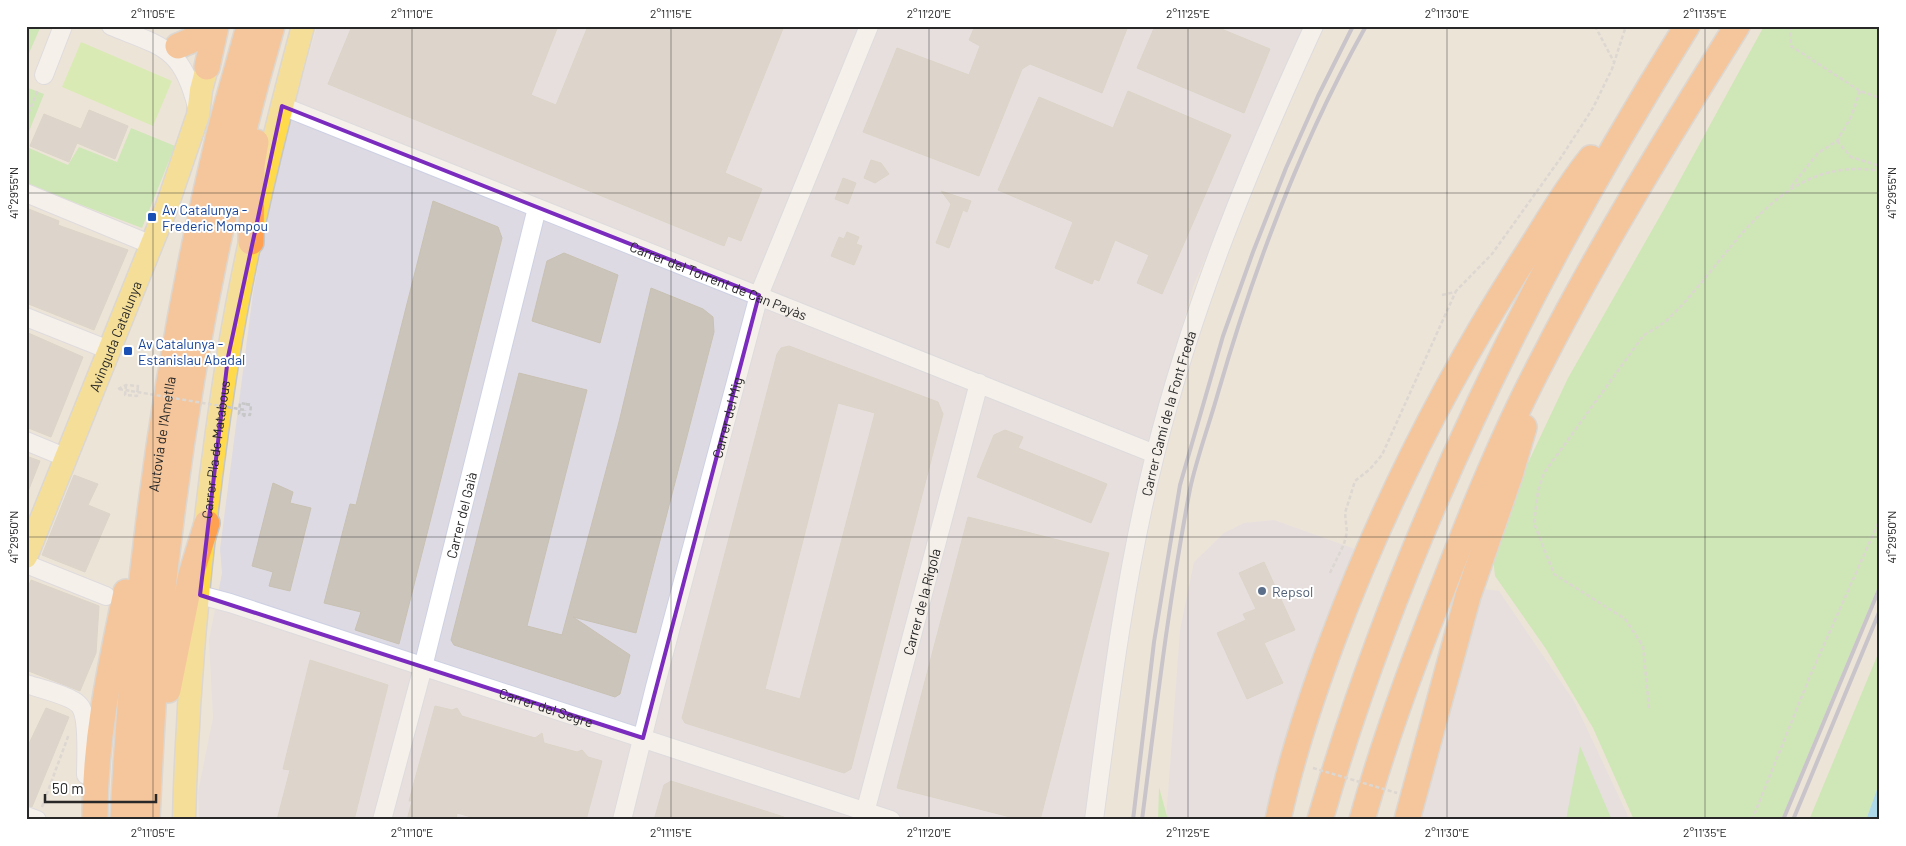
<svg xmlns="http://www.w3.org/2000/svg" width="1906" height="846" font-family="Barlow,sans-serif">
	<rect width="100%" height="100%" fill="#ede4d8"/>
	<path fill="#dddae4" d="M317 26H1304L1193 287 1160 403 1138 485 1087 820H199L198 792 213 718 209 640 222 573 220 549 253 293 275 174Z
		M1274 520 1355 549 1375 552 1334 656 1286 820H1166L1180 630 1194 562 1224 533 1244 523Z
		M1463 586 1499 591 1574 701 1630 820H1401Z"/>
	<path fill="#abea8e" d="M26 26H41L26 60Z
		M1764 26H1880V582L1781 820H1634L1593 728 1546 649 1495 576 1491 541 1568 378 1664 209Z
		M26 87 44 94 26 139Z
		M131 128 175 146 142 228 26 184V153L29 148 68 165 79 147 117 162Z
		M1880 649V781L1866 820H1809Z
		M1580 746 1612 820H1566Z
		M1159 787 1168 820H1158Z"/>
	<path fill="#c2f288" d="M81 42 172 81 153 126 62 87Z"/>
	<path fill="#5fcdfb" d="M1880 781V820H1866Z"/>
	<path fill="#cbc4bb" stroke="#c8c1b2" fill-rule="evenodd" d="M352 26H558L531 95 556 105 588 26H784L725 173 762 189 741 241 728 236 724 246 328 84Z
		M975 26H1128L1102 93 1030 64 1022 69 979 176 863 132 897 48 969 75 980 46 969 40Z
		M1155 26H1214L1270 49 1244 113 1137 68Z
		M1128 91 1231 135 1162 294 1137 283 1149 255 1115 240 1099 281 1094 279 1092 284 1055 268 1073 222 998 190 1039 97 1113 128Z
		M89 110 128 126 115 159 77 143 69 162 30 146 44 114 81 129Z
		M871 160 881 163 889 174 875 183 864 178Z
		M843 178 856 183 848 204 835 199Z
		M941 191 971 201 967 212 963 210 949 248 936 243 951 204Z
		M433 201 498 227 502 238 399 644 355 630 361 612 324 603 350 504 356 505Z
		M26 208 59 221 58 225 128 250 94 330 26 303Z
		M847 232 859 237 856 244 862 246 854 265 831 256 839 237 844 239Z
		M564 253 618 275 600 343 532 321 547 261Z
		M651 288 703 309 713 317 714 332 636 633 573 617 630 655 620 694 615 697 454 645 451 640 519 373 587 390 527 626 562 635 619 422Z
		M26 332 83 357 51 437 26 427Z
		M789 346 938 402 943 414 851 769 844 773 685 723 682 718 777 354 781 348ZM838 403 875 413 800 699 765 689Z
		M1005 430 1023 437 1018 448 1107 484 1091 523 977 477 994 435Z
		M26 456 40 461 27 494H26Z
		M74 475 98 484 88 505 110 514 85 572 42 555Z
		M273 483 293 492 290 503 311 508 290 591 269 586 273 572 252 566Z
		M968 517 1109 553 1040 820H1022L897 788Z
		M1264 562 1295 630 1264 643 1283 683 1247 699 1217 633 1246 620 1243 614 1256 609 1239 573Z
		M31 580 99 606 96 653 80 691 26 670V593Z
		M310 660 388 685 354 820H277L290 770 283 769Z
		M435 706 452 710 457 708 462 716 535 738 542 733 544 743 577 752 582 750 588 757 602 761 586 820H482L457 813 456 820H407L412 801H409Z
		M46 708 69 717 32 807 26 806V750Z
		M671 781 784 817 783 820H654L664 785Z"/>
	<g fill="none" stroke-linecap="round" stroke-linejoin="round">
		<defs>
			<g id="minor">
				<path d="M111 26C163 47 182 47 197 107"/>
				<path d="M44 75 63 26"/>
				<path id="s1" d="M282 106 1155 454"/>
				<path d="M26 193 152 245"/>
				<path d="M26 317 109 350"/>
				<path d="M26 441 67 458"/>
				<path d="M26 564 106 596"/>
				<path id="s2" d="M200 595 230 603 891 820"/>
				<path d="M26 684C38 688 73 696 80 706 89 718 86 760 86 775"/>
				<path d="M26 816 37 820"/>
				<path id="s3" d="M382 820 423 667 537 208"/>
				<path id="s4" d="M622 820 655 687 759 295 869 26"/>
				<path id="s5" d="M863 820 979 383"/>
				<path id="s6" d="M1094 820C1110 697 1125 575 1155 455 1192 306 1250 165 1314 26"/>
			</g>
			<g id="major">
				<path id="s7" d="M26 557 167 206 198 115 201 90 207 67"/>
				<path id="s8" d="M184 820C188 666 204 510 228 357 246 246 274 135 303 26"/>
			</g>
			<g id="highway">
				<path d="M178 46 190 41 209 26"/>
				<path d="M207 67 216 26"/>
				<path d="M251 242 252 165 256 142"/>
				<path d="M168 690 191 575 207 523"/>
				<path d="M95 820C94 742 110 668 126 592"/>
				<path id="s9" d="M123 820C134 589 165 360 219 135 228 99 239 63 249 26"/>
				<path d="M147 820C150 755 153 690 159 626 179 424 215 222 272 26"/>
				<path d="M1278 820C1291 758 1311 698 1333 639 1382 508 1445 383 1520 265 1543 230 1564 191 1591 158"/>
				<path d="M1320 820C1401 539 1532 274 1687 26"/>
				<path d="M1362 820C1384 741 1412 665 1442 590 1472 512 1504 433 1543 359 1601 245 1669 135 1737 26"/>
				<path d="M1407 820 1468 596 1510 475 1524 427"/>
			</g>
		</defs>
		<use href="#minor" stroke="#cdd1e3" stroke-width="20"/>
		<use href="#major" stroke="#c7c7c7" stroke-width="25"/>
		<use href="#highway" stroke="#c7c7c7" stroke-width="28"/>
		<path stroke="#c7c7c7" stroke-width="2.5" stroke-dasharray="4 2.5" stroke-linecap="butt" d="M1595 26 1614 62
			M1790 26 1791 46 1860 91 1880 98
			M26 119 38 90
			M1837 141 1851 157 1880 166
			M1791 187 1818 153 1837 141 1851 117 1860 91
			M1442 295 1455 292 1492 254 1560 159 1593 108 1612 69 1626 26
			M118 389 126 385 138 386 137 392
			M119 389 131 391
			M246 404 251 405
			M244 417 245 410
			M1330 573 1344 544 1347 532 1345 513 1355 481 1370 469 1382 455 1456 291
			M1649 708 1643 646 1625 619 1554 574 1534 523 1538 491 1544 473 1643 336C1650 331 1659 327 1666 321 1730 262 1774 153 1880 171
			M42 807 69 734
			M1752 820 1810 676 1880 519"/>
		<use href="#minor" stroke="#fff" stroke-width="18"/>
		<use href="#major" stroke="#ffda4b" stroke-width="22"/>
		<use href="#highway" stroke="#ffa151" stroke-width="25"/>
		<path stroke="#9b9eb5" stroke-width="4" d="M1133 820 1154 642 1180 485 1223 336 1253 252 1286 168 1318 96 1353 26
			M1142 820C1156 710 1169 599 1190 489 1197 457 1209 425 1218 393 1254 268 1302 140 1366 26
			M1783 820 1880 587
			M1793 820 1880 610"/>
		<path stroke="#c7c7c7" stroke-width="2.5" stroke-dasharray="4 2.5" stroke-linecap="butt" d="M126 385 125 395 137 396 138 386
			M131 391 245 410
			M246 404 251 405 250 415 239 414 240 403 246 404
			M1313 768 1397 793"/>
	</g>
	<path d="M0 0H1906V846H0ZM282 106 759 295 643 738 200 595 228 357Z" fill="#ede4d8" fill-opacity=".55" fill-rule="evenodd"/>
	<path fill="none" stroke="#7b2cbf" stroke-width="4" stroke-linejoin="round" d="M282 106 759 295 643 738 200 595 228 357Z"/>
	<path fill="none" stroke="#282828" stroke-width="1" stroke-opacity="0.45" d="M153 26V820M412 26V820M671 26V820M929 26V820M1188 26V820M1447 26V820M1705 26V820M26 193H1880M26 537H1880"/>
	<g fill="#1a4fb4" stroke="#fff" stroke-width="2">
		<rect x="147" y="212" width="10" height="10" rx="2.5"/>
		<rect x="123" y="346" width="10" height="10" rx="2.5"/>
	</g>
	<circle fill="#5c6f8a" stroke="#fff" stroke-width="2" cx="1262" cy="591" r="5"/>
	<g text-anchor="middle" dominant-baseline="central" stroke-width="4" stroke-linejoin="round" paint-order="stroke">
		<g font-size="14" fill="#164399" stroke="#fff" text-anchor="start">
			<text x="162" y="209">Av Catalunya -<tspan x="162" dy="16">Frederic Mompou</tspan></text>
			<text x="138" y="343">Av Catalunya -<tspan x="138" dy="16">Estanislau Abadal</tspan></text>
		</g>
		<g font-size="14" fill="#282828" stroke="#fff">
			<text stroke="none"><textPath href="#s1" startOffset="470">Carrer del Torrent de Can Payàs</textPath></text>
			<text stroke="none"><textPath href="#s7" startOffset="238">Avinguda Catalunya</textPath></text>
			<text stroke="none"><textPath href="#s6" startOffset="414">Carrer Camí de la Font Freda</textPath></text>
			<text stroke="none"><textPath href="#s4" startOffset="416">Carrer del Mig</textPath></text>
			<text stroke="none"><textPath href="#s9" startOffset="388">Autovia de l'Ametlla</textPath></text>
			<text stroke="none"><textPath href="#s8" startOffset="372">Carrer Pla de Matabous</textPath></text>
			<text stroke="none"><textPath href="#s3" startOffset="315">Carrer del Gaià</textPath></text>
			<text stroke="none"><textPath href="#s5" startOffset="226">Carrer de la Rigola</textPath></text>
			<text stroke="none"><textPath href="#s2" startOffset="364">Carrer del Segre</textPath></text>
		</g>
		<g font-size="14" fill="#4e5e75" stroke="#fff" text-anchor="start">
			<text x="1272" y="591">Repsol</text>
		</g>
	</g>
	<rect width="1906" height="846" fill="none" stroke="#ffffff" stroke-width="55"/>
	<path d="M45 794v8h111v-8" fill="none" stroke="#282828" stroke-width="2.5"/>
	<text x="52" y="794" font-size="15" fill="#282828" stroke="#ffffff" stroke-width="4" paint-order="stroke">50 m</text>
	<rect x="28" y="28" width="1850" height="790" fill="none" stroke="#282828" stroke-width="2"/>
	<g font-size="12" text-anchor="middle" fill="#282828">
		<text x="153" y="18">2°11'05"E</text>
		<text x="412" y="18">2°11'10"E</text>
		<text x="671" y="18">2°11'15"E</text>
		<text x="929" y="18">2°11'20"E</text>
		<text x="1188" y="18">2°11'25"E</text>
		<text x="1447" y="18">2°11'30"E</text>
		<text x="1705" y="18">2°11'35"E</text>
		<text transform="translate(14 193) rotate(-90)" y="4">41°29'55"N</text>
		<text transform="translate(1892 193) rotate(-90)" y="4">41°29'55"N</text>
		<text transform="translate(14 537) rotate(-90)" y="4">41°29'50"N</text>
		<text transform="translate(1892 537) rotate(-90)" y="4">41°29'50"N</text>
		<text x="153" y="837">2°11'05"E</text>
		<text x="412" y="837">2°11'10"E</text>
		<text x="671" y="837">2°11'15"E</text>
		<text x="929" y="837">2°11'20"E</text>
		<text x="1188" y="837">2°11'25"E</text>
		<text x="1447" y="837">2°11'30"E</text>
		<text x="1705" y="837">2°11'35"E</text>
	</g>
</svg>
